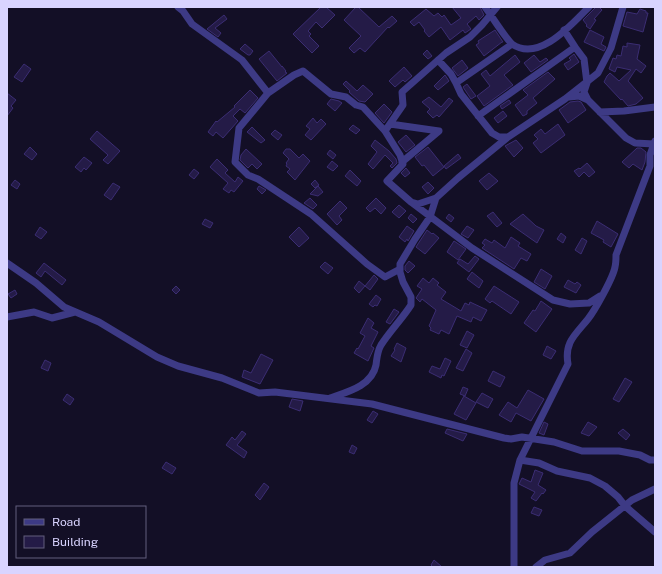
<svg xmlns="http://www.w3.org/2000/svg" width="662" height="574" font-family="'Public Sans',sans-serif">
	<rect width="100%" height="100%" fill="#130f26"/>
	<path fill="#241b47" stroke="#3b2d73" d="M321 7H326L335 15 322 28 316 22 308 31 311 34 309 36 319 46 312 53 293 34Z
		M356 7H358L379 27 392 16 397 21 389 28 388 27 365 52 360 48 354 53 349 48 361 36 344 20Z
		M452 7H480L484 15 479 20 476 16 467 24 471 29 465 33 463 30 450 40 441 27 429 37 424 31 425 30 419 22 414 26 410 22 426 9 434 16 438 13 442 17 444 15 451 25 461 18Z
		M596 7H599L602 10 594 19 596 20 590 29 586 26 587 25 583 20Z
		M640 9 646 11V13H648L643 32 623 26 627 12 637 14Z
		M224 15 227 19 215 28 221 33 218 37 207 29Z
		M495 30 503 42H502L484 56 476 45 479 43 478 41Z
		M590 30 604 37 601 44 606 47 604 51 584 42Z
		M627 43 640 45 637 59 646 66 641 73 636 69 628 81 643 98 636 104 628 106 622 99 621 100 604 82 607 76 610 73 619 81 631 70 617 67 615 72 609 69 613 58 616 59 617 55 621 56 623 46 627 47Z
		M245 44 253 51 250 55H248L240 49Z
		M427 50 432 56 428 59 423 54Z
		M269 51 282 67V66L286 71 285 72 287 73 277 81 259 59Z
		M574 54 579 62 568 70 564 64 571 60 569 58Z
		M515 55 520 62 504 75 513 85 484 106 477 96 490 86 481 74 486 70 490 76Z
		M534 55 540 62 546 58 548 60 531 72 524 63Z
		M462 60 468 68 458 76 452 68Z
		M24 64 31 69 22 82 14 77Z
		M404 67 412 76 405 82 403 80 395 87 389 81Z
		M548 72 555 79 533 98 537 103 527 111V114L523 116 515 105 528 95 523 90Z
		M445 75 449 81 438 90 434 86Z
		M346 81 357 91 363 85 373 94 365 102 359 101 349 92 350 91 343 84Z
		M467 84 476 96 471 99 463 87Z
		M250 90 258 98 245 113 240 109 233 116 238 121 223 138 216 132 213 136 208 132 216 121 217 122 235 107 234 106Z
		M7 93 16 100 11 106 13 108 7 116Z
		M429 97 441 107 449 98 453 101 439 117 437 115 433 118 427 112 430 109 422 102Z
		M331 99 339 101 342 103 335 111 327 104Z
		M509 100 511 103 502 109 500 106Z
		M578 101 581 102 586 110 568 123 559 110 570 102Z
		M384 104 392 112 384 123 375 113Z
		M503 111 507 116 498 123 494 118Z
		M313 118 317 123 321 119 326 124 311 140 305 135 310 129 306 126Z
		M558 124 565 135 541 153 533 143 538 139 534 135 541 129 545 134Z
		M353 125 360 130 356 134 349 129Z
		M252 127 265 140 261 143 247 132Z
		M275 130 282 135 278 140 271 134Z
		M97 131 120 151 108 164 103 160 108 155 90 139Z
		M406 135 415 145 406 152 398 142Z
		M375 140 389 151 396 159 397 163 392 168 390 166 393 163 385 155 373 169 368 164 377 152 371 146Z
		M516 140 523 148 514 157 505 146Z
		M30 147 37 154 32 160 24 154Z
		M428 147 444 167 433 176 424 165 422 166 415 157Z
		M637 148H641L646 152 645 162 642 170 633 164 629 168 622 162Z
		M246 149 262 164 257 169 252 164 248 168 240 160 241 155Z
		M286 149H290L299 158 303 154 310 161 295 180 287 172 290 169 286 166 287 164 286 163 289 159 283 153Z
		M330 150 336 155 333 159 327 154Z
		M458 154 461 158 446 169 444 166Z
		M84 157 92 163 86 170 84 168 81 172 75 167Z
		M217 159 228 170 225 173 235 182 238 177 243 181 234 192 231 190 229 193 223 189 228 183 210 167Z
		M332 161 338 166 333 171 327 167Z
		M587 163 595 172 589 177 584 172 579 177 574 171 579 168 580 169Z
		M406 168 410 173 405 177 401 173Z
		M194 169 199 173 194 179 189 175Z
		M350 170 361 181 357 186 345 176Z
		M489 173 498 181 487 190 479 181Z
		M15 180 20 184 17 189 11 185Z
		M315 180 319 185 315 188 311 184Z
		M428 182 434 188 428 194 422 187Z
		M113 183 120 187 111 200 104 195Z
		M259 186 266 190 262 194 257 189Z
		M318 186 323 192 318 196 310 194Z
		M310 198 317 205 313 209 304 203Z
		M376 198 386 208 381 214 375 208 370 212 366 208Z
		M340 201 347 208 339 216 342 220 337 225 327 214Z
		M399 205 406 211 399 218 392 212Z
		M493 212 502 223 497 227 487 216Z
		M411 214 417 219 413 223 408 218Z
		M449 214 454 218 451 222 446 218Z
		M523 214 536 226 544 230 537 243 510 224Z
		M205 219 213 223 210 228 202 224Z
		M597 221 618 234 611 247 603 242 604 240 591 233Z
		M407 226 414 231 408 241 407 239 405 242 399 237Z
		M467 226 474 230 468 238 461 234Z
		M40 227 47 232 41 239 35 235Z
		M299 227 309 238 299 247 289 237Z
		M427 230 432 234 433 233 439 238 425 254 416 247Z
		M561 233 566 237 563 243 557 239Z
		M511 237 520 243 518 246 531 254 527 261 521 258 514 269 482 248 485 245 482 243 485 239 492 243 494 240 505 248Z
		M582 238 587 241 581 254 575 250Z
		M454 241 466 249 458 260 447 252Z
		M475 256 479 259 469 272 457 263 460 259 468 264Z
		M409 261 415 266 408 273 405 270V266Z
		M325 262 333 268 328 274 320 267Z
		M44 263 66 280 62 285 45 271 41 277 36 273Z
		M541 269 552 276 545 289 534 282Z
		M472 272 483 281 479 288 467 279Z
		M374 275 378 279 370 290 365 286Z
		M423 278 429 283 433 278 439 283 437 285 446 292 441 299 461 311 465 303 469 305 470 302 487 310 481 321 473 317 471 322 457 316 449 334 441 330 439 334 430 330 431 328 429 326 436 310 422 299 420 302 416 298 422 289 417 286Z
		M568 280 575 284 577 282 581 285 576 293 564 287Z
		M359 281 365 286 359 293 354 288Z
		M176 286 180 290 176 294 172 290Z
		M494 286 519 302 511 314 492 301 490 303 485 299Z
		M15 290 17 294 11 298 8 294Z
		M376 295 381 299 377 306 375 305 373 307 369 304Z
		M541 301 552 309 536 332 524 323 533 310 535 311Z
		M394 309 399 312 390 324 386 322Z
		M368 318 374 323 371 328 378 332 371 346 374 348 368 361 354 353 357 348 358 349 365 336 360 333Z
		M467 331 474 335 467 348 460 345Z
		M397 343 406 348 401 362 391 356 395 350 394 349Z
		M547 346 556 351 551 359 543 355Z
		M466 349 472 353 463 371 456 368Z
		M261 354 273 360 260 384 242 377 244 370 251 373Z
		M445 358 451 361 444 376 442 375 441 378 429 372 432 366 440 369Z
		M45 360 51 363 48 371 41 368Z
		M493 371 505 377 500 387 488 381Z
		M625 378 632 382 619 402 613 399Z
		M463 387 468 389 465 396 460 394Z
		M528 390 544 399 531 421 516 413 511 422 499 415 508 402 517 408Z
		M482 393 493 399 488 408 476 402Z
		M67 394 74 399 70 405 63 400Z
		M464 396 476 403 466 420 454 414Z
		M292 399 303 401 300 411 289 407Z
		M373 411 378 414 372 423 367 420Z
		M544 422 548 424 544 435 539 433Z
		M588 422 597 427 589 436 581 433Z
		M447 429 467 434 463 441 445 433Z
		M623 429 630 435 626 440 618 433Z
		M242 431 246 434 237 445 247 452 244 458 226 445 232 437 235 440Z
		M352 445 357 448 354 454 349 452Z
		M166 462 176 468 172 474 162 468Z
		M535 470 543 473 538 485 546 490 543 494 542 493 536 501 531 498 535 492 519 484 522 478 531 482Z
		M264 483 269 487 260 500 255 495Z
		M534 507 542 510 539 516 531 513Z
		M434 560 442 567H433L431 565Z"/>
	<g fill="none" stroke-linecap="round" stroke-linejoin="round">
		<path stroke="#3d3a85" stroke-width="7" d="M178 7 183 11 192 24 242 60 268 93 294 75 303 71 331 94 346 97 356 105 363 107 385 131 403 105 402 92 446 53 470 37 482 25 497 7
			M485 7C491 15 506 39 512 44 539 63 572 24 589 7
			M575 47 584 59 587 83 584 92 588 100
			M438 60 451 74 456 83 461 94 492 133 499 137H508L565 99 598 73 611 48 623 7
			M456 83 512 44
			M268 93 239 128 235 162 248 175 258 179 311 214 367 264 385 277 400 269
			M569 97 579 96 588 100 626 138 635 143 654 144
			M600 112 624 111 655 107
			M478 116 575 47 564 30
			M390 124 439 131 402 162
			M385 131 400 155 403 164 387 181 411 202 418 204 436 198
			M411 202 472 248 553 300 570 304 589 303 600 296
			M7 263 36 283 64 307 99 322 157 357 178 366 222 378 259 393 275 392 372 404 504 438 511 439 522 437 554 442 582 451H619L640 455 650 460H655
			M7 317 34 312 52 318 75 312
			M330 398C347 392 372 386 376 365 377 358 377 352 381 345 390 331 402 319 411 305V297L403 282 400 272V264L415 239 430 217 436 198 458 178 508 137
			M520 460 539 463 557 471 590 478 605 486 618 497 625 506 655 532
			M514 567V483L520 460 568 364C564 342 576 334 588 319 595 310 613 278 615 267 616 263 616 259 616 255L650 166V155L655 141
			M536 567 545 560 570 553 592 532 632 500 655 489"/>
	</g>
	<rect width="662" height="574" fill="none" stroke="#d9d4ff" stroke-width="16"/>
	<rect x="16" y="506" width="130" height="52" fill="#130f26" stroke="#625e7d"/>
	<rect x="24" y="519" width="20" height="6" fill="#3d3a85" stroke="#625e7d"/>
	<text x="52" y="526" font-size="12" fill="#d9d4ff">Road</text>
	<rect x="24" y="536" width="20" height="12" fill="#241b47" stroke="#625e7d"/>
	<text x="52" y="546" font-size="12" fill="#d9d4ff">Building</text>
</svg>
